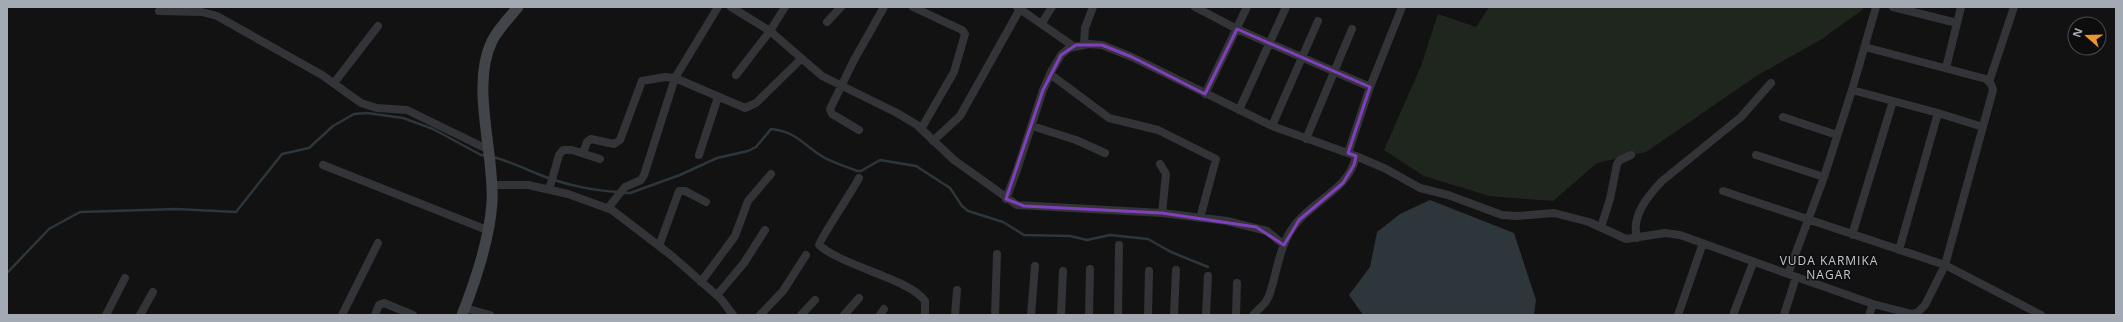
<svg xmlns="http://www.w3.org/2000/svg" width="2123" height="322" font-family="'Open Sans',sans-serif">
	<rect width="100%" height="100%" fill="#121213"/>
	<path fill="#1e261e" d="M1489 7H1863L1862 10 1822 39 1758 75 1646 152 1597 163 1553 201 1489 196 1424 176 1384 150 1421 66 1438 14 1476 27Z"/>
	<path fill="#2c363b" d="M1430 200 1514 233 1536 300 1534 315H1363L1349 295 1370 267 1377 232 1400 214Z"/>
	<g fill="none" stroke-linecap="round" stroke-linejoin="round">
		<path stroke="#2c363b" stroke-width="2.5" d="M492 157C508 160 522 168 538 174 561 184 594 191 619 192
			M624 193H630L680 175 717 158 748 151 756 147 771 129C794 131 802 143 820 155 830 162 845 166 857 171H861L880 160 916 166 950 188 962 206 968 211 1003 222 1024 235 1070 236 1087 240 1110 235 1148 239 1171 252 1208 267
			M7 273 49 229 80 212 176 209 236 212 282 154 309 148 333 126 354 114 367 113 403 118 433 129 481 155 487 156"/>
		<path stroke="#333438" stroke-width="8" d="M731 7 770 31 736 75
			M785 7 770 31 822 76 897 113 917 125 954 160 1017 205 1162 213 1227 221 1267 231 1284 245
			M913 7 962 30 965 34 954 72 921 129
			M1017 7 1073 46
			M1195 7 1237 29 1370 87
			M1893 7 1957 23
			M159 11 202 12 217 16 322 75 361 103 377 108 407 110 487 149
			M827 22 841 7
			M1042 23 1052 7
			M1084 44 1085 28 1093 7
			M1865 47 1986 79 1991 84 1993 90 1945 265 1925 305 1918 312 1912 314 1873 304
			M1946 68 1961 7
			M1050 74 1109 118 1158 130 1216 159 1200 218
			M1989 82 2014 7
			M334 83 378 26
			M1852 90 1938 113
			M1205 94 1247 7
			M1239 110 1286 7
			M1783 117 1837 135
			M1032 126 1076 140 1105 153
			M1272 126 1318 21
			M859 130 832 114 830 109 854 60 884 7
			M1306 139 1352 29
			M933 141 960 116 1020 9
			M583 153 587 142 591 139 614 144 620 140 642 81 665 77 675 78 745 108 756 103 801 59
			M1348 153 1370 87 1402 7
			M699 155 718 97
			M1756 155 1824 177
			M1160 164 1166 174 1162 213
			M323 165 487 230
			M859 178C854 188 819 241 819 245 842 266 910 279 925 301V315
			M492 185H528L568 194 612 210 672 256 721 299 733 315
			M549 190 559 155 563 150H572L600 159
			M1723 191 1945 265 2041 315
			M1006 199 1017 170 1043 90 1052 70 1061 55 1069 48 1089 44 1102 45 1132 57 1272 126 1356 156 1386 169 1420 188 1448 195 1502 215 1517 216 1554 213 1589 222 1626 239 1665 233 1680 235 1788 274
			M608 208 625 187 641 180 644 175 675 78 718 7
			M1601 227 1610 199 1617 164 1620 160 1631 155
			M1852 235 1893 101
			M1637 238C1631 216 1647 197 1662 181L1741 117 1771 83
			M659 246 679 191H685L706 202
			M1899 250 1938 113 1983 127
			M701 282 735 236 748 201 771 174
			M717 295 744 263 765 230
			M465 308 490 315
			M106 315 125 278
			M140 315 153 292
			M342 315 378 243
			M375 315 379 305 384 303 413 315
			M760 315 783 291 806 255
			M801 315 815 300
			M844 315 859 298
			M880 315 884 309
			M955 315 957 290
			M995 315 997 254
			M1031 315 1035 266
			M1061 315 1063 271
			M1089 315 1090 269
			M1118 315 1119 245
			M1148 315 1149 271
			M1174 315 1176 270
			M1206 315 1208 276
			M1236 315 1237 283
			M1253 315 1265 303 1269 296C1277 273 1279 246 1294 226 1313 200 1349 190 1356 156
			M1678 315 1703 243
			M1733 315 1753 263
			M1784 315 1796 277
			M1869 315 1873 304 1788 274 1824 177 1852 90 1876 7"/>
		<path stroke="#414448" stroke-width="11" d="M462 315C476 280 489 242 492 203 495 154 470 86 492 41 499 28 509 18 518 7"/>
	</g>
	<path fill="none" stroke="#813fbd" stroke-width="3" stroke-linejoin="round" d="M1237 29 1370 87 1348 153 1356 156 1354 165 1343 183 1299 220 1284 245 1256 227 1162 213 1024 206 1006 199 1043 90 1061 55 1076 45H1102L1132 57 1205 94Z"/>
	<g text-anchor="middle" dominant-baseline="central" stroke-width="3" stroke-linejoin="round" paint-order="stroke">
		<g font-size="12" letter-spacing="1" fill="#c4c9d0" stroke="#0d0d0e">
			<text x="1829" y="260">VUDA KARMIKA<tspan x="1829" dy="14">NAGAR</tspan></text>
		</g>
	</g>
	<rect width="2123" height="322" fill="none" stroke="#a4aab3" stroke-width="16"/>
	<g transform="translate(2087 36) rotate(290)"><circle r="19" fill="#0d0d0e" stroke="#494c50"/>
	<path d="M0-3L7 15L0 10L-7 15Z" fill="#ea9633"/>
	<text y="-6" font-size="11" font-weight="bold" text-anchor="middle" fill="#a4aab3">N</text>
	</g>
</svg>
